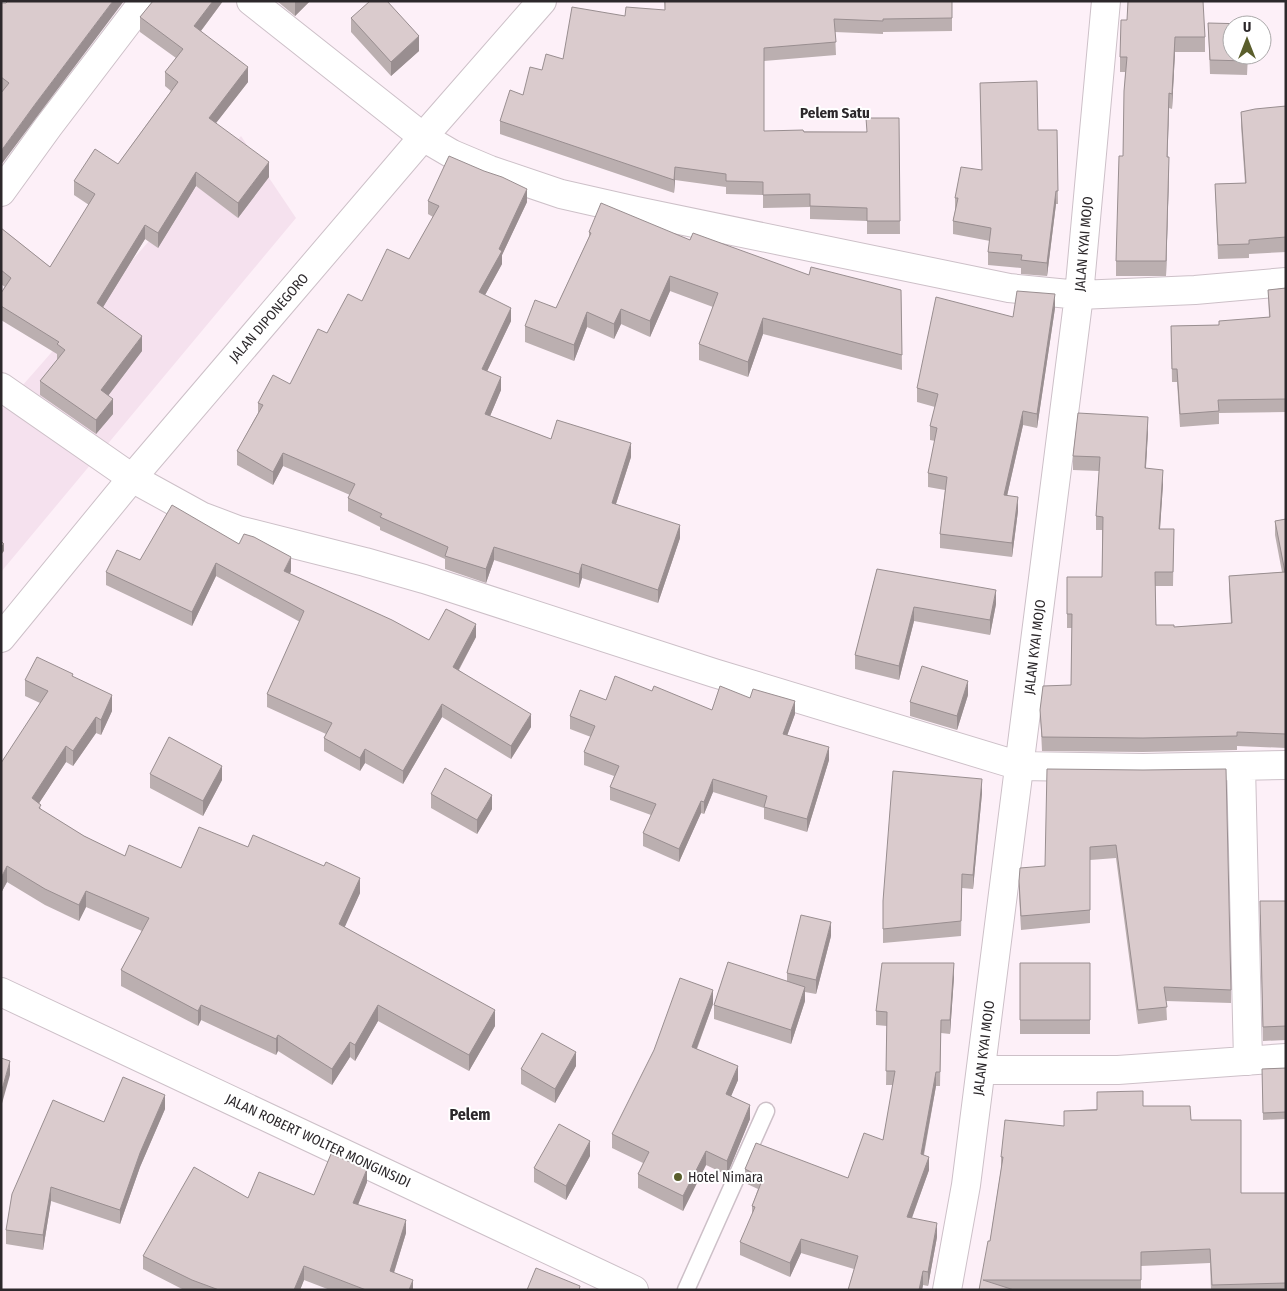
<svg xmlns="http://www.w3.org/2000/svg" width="1287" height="1291" font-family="'Fira Sans Condensed',sans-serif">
	<rect width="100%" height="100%" fill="#fdf0f8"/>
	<path fill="#f5e1ee" d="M241 136 296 218 1 572V410Z"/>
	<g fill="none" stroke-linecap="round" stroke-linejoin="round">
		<defs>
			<path id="service" d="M686 1290 766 1111"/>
			<path id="minor" d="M251 1 423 137 452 154 490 170 561 194 636 211 1009 288 1079 295 1195 290 1286 282
				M1 2 2 1
				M1 192 48 127 144 1
				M1 387 132 478 201 516 238 530 365 562 424 579 714 673 1020 766 1143 768 1286 765
				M1241 766 1248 1061
				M981 1070H1118L1286 1058
				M947 1290 966 1185 1079 295 1106 1"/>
			<path id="tertiary" d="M1 638 132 478 423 137 542 1
				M1 992 634 1290"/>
		</defs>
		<use href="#service" stroke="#cdc0c8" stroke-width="19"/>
		<use href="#minor" stroke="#cdc0c8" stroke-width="30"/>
		<use href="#tertiary" stroke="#cdc0c8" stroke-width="30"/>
		<use href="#service" stroke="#fff" stroke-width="16"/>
		<use href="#minor" stroke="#fff" stroke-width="28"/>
		<use href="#tertiary" stroke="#fff" stroke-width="28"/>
	</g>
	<path fill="#bbafb0" d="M153 1H223L201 31 248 82 216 123 269 177 238 218 196 186 158 248 145 239 103 307 142 351 108 396 113 414 96 434 40 395V381L58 359H57V354L1 320V293L5 287 1 284V228L50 267 89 205 74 195V181L118 164 171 91 165 86V72L176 58 140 32V17Z
		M277 1H310L295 16Z
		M664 1H952V31L883 32V34L835 32 836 55 764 61V131L866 132 899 118 900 234H867V221L810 219V207L763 208V195L726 194V187L675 180 674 193 500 134V121L523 95 542 70 563 59 625 16 665 10Z
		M1 3 36 118 1 91Z
		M351 18 419 51 391 76 351 32Z
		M1127 20 1205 37V52H1175L1172 109 1169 108 1167 157 1169 172 1166 276H1116V261L1123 156 1125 72H1120V57Z
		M1208 23 1248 55 1247 75 1210 74Z
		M980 83 1038 130H1057L1058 204H1056L1047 276 1021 274V268L988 265V252L990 241 953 234V221L955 211V198L982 170Z
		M1286 106V252L1249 254V258L1218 259 1215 184 1245 183 1241 126V112Z
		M428 201 527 202 502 255V264L485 295 511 321 487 371 501 390 490 416 551 439 631 457 616 504 680 538 658 603 582 578 579 588 494 560 486 583 445 569V559L380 530V527L348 511V498L350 495 283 466 273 485 237 465V451L258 413V403L290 384 327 333 362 301 409 259 433 217 428 214Z
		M589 232 690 240 809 275 901 290 902 370 763 334 748 377 699 360V344L713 307 670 291 650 337 621 324 614 339 587 327 574 361 525 342V326L556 308 589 237Z
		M1286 288V412L1219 413V424L1180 427 1177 382H1172L1171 326 1219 325 1269 317 1268 290Z
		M1055 308 1037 428 1023 425 1007 496 1018 511 1012 557 940 548V534L945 490 928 487V473L935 441 930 440V426L935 407 917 402V388L1013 317Z
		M1148 431 1146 468 1163 484 1160 529H1174L1173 586H1155L1156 625 1174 627 1231 623 1229 590V576L1282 572 1275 535V521L1286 519V748L1237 746V750L1143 752 1042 751 1040 710 1071 685 1072 628H1067V577H1102V530H1096V516L1099 471 1073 470V456Z
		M239 544 291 571 290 574 429 640 476 637 459 670 531 727 511 759 442 717 403 784 365 763 360 771 324 751V738L326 734 267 707V694L300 622 216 576 192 626 106 585V572L140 560Z
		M877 569 996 604 990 635 914 621 899 680 855 669V655Z
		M73 677 112 711 101 735 96 733 73 766 66 762 39 803 41 810 84 836 125 856 181 868 248 847 360 893 344 927 495 1026 469 1071 378 1021 355 1061 350 1057 332 1085 278 1051 276 1055 201 1020 198 1026 121 986V970L142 931 86 907 79 921 45 905 7 882 1 893 40 703 25 696V680Z
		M652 691 712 710 750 698 795 714 787 735 829 760 807 832 764 819V808L713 792 704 814 701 813 679 862 643 846V833L651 815 610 800V787L614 776 584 765V752L591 737 570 729V716L606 700Z
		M968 695 957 730 910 716V702Z
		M1143 770 1231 990V1003L1166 1001 1167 1020 1138 1024 1116 858 1090 860V923L1021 930 1019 894V881L1045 866Z
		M150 774 222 780 203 816 150 788Z
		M982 793 973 889 962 888 961 936 883 943V901Z
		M431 794 492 809 477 834 431 808Z
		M1286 901V1040L1263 1041 1260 915Z
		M831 936 816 994 805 992V1001L791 1044 714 1019V1005L787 981V973Z
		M1020 963H1090V1034H1020Z
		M954 977 950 1034 941 1033 940 1086H936L924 1155 929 1170 912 1218 937 1237 928 1286 923 1285 922 1290H848L854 1269 801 1253 790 1277 740 1255V1242L752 1215V1206L758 1189 745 1183V1169L848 1178 883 1140 893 1085H886L887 1026 876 1025V1011Z
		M713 1004 697 1049 738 1080 731 1096 750 1119 727 1175 706 1165 683 1211 638 1188V1174L643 1163 612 1148V1134Z
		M576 1066 555 1103 521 1084V1069Z
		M1286 1068V1119L1263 1120 1262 1069Z
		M1143 1106 1191 1120 1241 1193H1286V1290H1211L1210 1263 1141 1266V1290H979L990 1241 1001 1169V1157L1064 1126V1111Z
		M165 1109 140 1167 120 1224 51 1201 43 1250 6 1244V1230L104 1122Z
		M590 1156 566 1200 534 1182V1168Z
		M367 1182 358 1205 406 1233 394 1273 413 1290H330L304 1280 300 1290H184L143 1269V1256L248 1198 314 1195Z"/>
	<path fill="#998e90" d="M113 1H124L36 118 1 165V151L36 103Z
		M213 1H223L194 40V26Z
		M296 1H310L295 16V2Z
		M419 36V51L391 76V62Z
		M1175 37V52L1172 109V94Z
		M248 67V82L209 132V118Z
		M1169 93V108L1167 172V157Z
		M1169 157V172L1166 276V261Z
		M269 162V177L238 218V203Z
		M675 167V180L674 193V180Z
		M196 172V186L158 248V233Z
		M527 189V202L502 255V264L479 306V292Z
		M1056 191V204L1047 276V263Z
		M145 225V239L97 317V303Z
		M670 276V291L650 337V321Z
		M1055 294V308L1037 428V414Z
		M511 308V321L482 382V369Z
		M621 309V324L614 339V324Z
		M587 312V327L574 361V345Z
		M763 318V334L748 377V362Z
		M142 336V351L101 405V390Z
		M501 377V390L485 428V414Z
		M113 399V414L96 434V420Z
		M1023 411V425L1004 509V495Z
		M1148 417V431L1145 482V468Z
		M631 443V457L612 516V503Z
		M283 453V466L273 485V472Z
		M1163 470V484L1159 543V529Z
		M1018 497V511L1012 557V543Z
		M680 525V538L658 603V590Z
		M4 544V551L1 555V547Z
		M494 547V560L486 583V569Z
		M291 557V571L284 584V571Z
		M216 563V576L192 626V612Z
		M582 564V578L579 588V574Z
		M996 590V604L990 635V620Z
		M914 607V621L899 680V666Z
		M476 624V637L453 680V667Z
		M968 681V695L957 730V716Z
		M112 695V711L101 735V720Z
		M795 701V714L783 747V734Z
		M442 704V717L403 784V771Z
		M531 714V727L511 759V746Z
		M96 717V733L73 766V751Z
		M66 746V762L32 814V798Z
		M829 747V760L807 832V819Z
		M365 749V763L360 771V758Z
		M222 766V780L203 816V801Z
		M713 779V792L704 814V802Z
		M982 779V793L973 889V875Z
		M492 795V809L477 834V820Z
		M701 801V813L679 862V849Z
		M7 866V882L1 893V878Z
		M360 878V893L339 940V924Z
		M86 891V907L79 921V905Z
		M831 922V936L816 994V980Z
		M954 963V977L950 1034V1020Z
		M805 987V1001L791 1044V1030Z
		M713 990V1004L692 1061V1047Z
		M201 1005V1020L198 1026V1011Z
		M378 1005V1021L355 1061V1045Z
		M495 1010V1026L469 1071V1055Z
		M278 1035V1051L276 1055V1039Z
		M350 1042V1057L332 1085V1069Z
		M576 1052V1066L555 1103V1089Z
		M10 1061V1075L1 1107V1093Z
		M738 1066V1080L726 1108V1094Z
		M936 1072V1086L921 1168V1154Z
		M165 1095V1109L140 1167 120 1224V1210L140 1153Z
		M750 1105V1119L727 1175V1161Z
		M590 1141V1156L566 1200V1186Z
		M706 1151V1165L683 1211V1196Z
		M929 1157V1170L907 1231V1217Z
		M367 1169V1182L353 1217V1203Z
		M51 1187V1201L43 1250V1235Z
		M406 1220V1233L390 1285V1271Z
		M937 1223V1237L928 1286V1272Z
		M801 1239V1253L790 1277V1263Z
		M304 1266V1280L300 1290H294Z
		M923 1271V1285L922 1290H919Z
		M413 1280V1290H409Z"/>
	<path fill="#dacbcd" stroke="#998e90" d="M8 1H113L36 103 1 151V93L9 83 1 77V3H6Z
		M153 1H213L194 26 248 67 209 118 269 162 238 203 196 172 158 233 145 225 97 303 142 336 101 390 113 399 96 420 40 381 65 350 57 344 59 342 1 306V293L11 278 1 270V228L50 267 95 194 74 181 95 149 118 164 178 82 165 72 183 49 140 17Z
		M370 1H387L419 36 391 62 351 18Z
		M665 1H952V18L883 19V21L834 19 836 42 764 48V131L803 130 804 132H867L866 118H899L900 221H867V208L810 206V194L763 195V182L726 181V174L675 167 674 180 500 121 510 90 523 95 530 67 542 70 546 54 563 59 572 7 625 16 626 7 665 10Z
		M1128 1H1203L1205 37H1175L1172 94 1169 93 1167 157H1169L1166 261H1116L1119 156H1123L1124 91 1127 57H1120L1121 20H1127Z
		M1208 23 1248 24V25H1232V55H1247V61L1210 60Z
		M1037 81 1038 130H1057L1058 191H1056L1047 263 1021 260 1022 255 988 252 991 228 953 221 958 198H955L961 167 982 170 980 83Z
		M1286 106V237L1249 240V244L1218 245 1215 184 1246 183 1241 112 1255 109Z
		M449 156 484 171 502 177 527 189 499 249 502 251 479 292 511 308 482 369 501 377 485 414 551 439 557 420 631 443 612 503 680 525 658 590 582 564 579 574 494 547 486 569 445 556 448 547 380 517 382 514 348 498 355 484 283 453 273 472 237 451 263 405 258 403 273 375 290 384 318 329 327 333 348 294 362 301 387 249 409 259 439 206 428 201Z
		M601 203 690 240 693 233 809 275 811 267 901 290 902 355 763 318 748 362 699 344 718 293 670 276 650 321 621 309 614 324 587 312 574 345 525 326 535 300 556 308 591 233 589 232Z
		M1286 288V399L1218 400 1219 411 1180 414 1177 369H1172L1171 326 1219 325V321L1270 317 1268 290Z
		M1017 291 1055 294 1037 414 1023 411 1004 495 1018 497 1012 543 940 534 947 477 928 473 937 428 930 426 938 394 917 388 936 297 1013 317Z
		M1078 413 1148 417 1145 468 1163 470 1159 529H1174L1173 572H1155L1156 625H1174V627L1232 623 1229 576 1285 572 1275 521 1286 519V734L1237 732V736L1143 738 1042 737 1040 710 1043 686 1071 685 1072 614H1067V577H1102L1103 517 1096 516 1100 457 1073 456Z
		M172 505 239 544 244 534 254 537 291 557 284 571 392 620 429 640 446 609 476 624 453 667 531 714 511 746 442 704 403 771 365 749 360 758 324 738 332 723 267 694 304 611 216 563 192 612 106 572 117 550 140 560Z
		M1 541 4 544 1 547Z
		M877 569 996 590 990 620 914 607 899 666 855 655Z
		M37 657 73 674 72 676 112 695 101 720 96 717 73 751 66 746 32 798 41 805 39 808 84 836 125 856 129 845 181 868 199 827 248 847 253 835 324 866 326 862 360 878 339 924 495 1010 469 1055 378 1005 355 1045 350 1042 332 1069 278 1035 276 1039 201 1005 198 1011 121 970 149 918 86 891 79 905 45 889 7 866 1 878V763L48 691 25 680Z
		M922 666 968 681 957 716 910 702Z
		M615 676 652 691 654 686 712 710 720 686 750 698 753 689 795 701 783 734 829 747 807 819 764 807 767 796 713 779 704 802 701 801 679 849 643 833 656 804 610 787 619 766 584 752 595 726 570 716 580 690 606 700Z
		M169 737 222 766 203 801 150 774Z
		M445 768 492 795 477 820 431 794Z
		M1047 769 1143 770 1226 769 1231 990 1164 987 1167 1007 1138 1010 1116 845 1090 847V910L1021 916 1019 881 1020 868 1045 866Z
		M893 771 982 779 973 875 962 874 961 921 883 929V901Z
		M1260 901H1286V1026L1263 1027Z
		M801 915 831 922 816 980 787 973Z
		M728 962 805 987 791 1030 714 1005Z
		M882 963H954L950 1020H941L940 1072H936L921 1154 929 1157 907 1217 937 1223 928 1272 923 1271 919 1290H848L858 1256 801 1239 790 1263 740 1242 755 1207 752 1206 763 1178 745 1169 756 1143 848 1178 864 1133 883 1140 895 1071H886L887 1012 876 1011Z
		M1020 963H1090V1020H1020Z
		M680 978 713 990 692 1047 738 1066 726 1094 750 1105 727 1161 706 1151 683 1196 638 1174 649 1152 612 1134 654 1050Z
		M542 1033 576 1052 555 1089 521 1069Z
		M1 1058 10 1061 1 1093Z
		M1286 1068V1112L1263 1113 1262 1069Z
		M123 1077 165 1095 140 1153 120 1210 51 1187 43 1235 6 1230 12 1194 53 1100 104 1122Z
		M1143 1091V1106H1190L1191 1120H1241V1193H1286V1283L1212 1285 1210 1249 1141 1252V1280H983L1014 1290H979L988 1241H990L1003 1157H1001L1005 1120 1064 1126V1111L1097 1110V1092Z
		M559 1124 590 1141 566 1186 534 1168Z
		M331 1154 367 1169 353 1203 406 1220 390 1271 413 1280 409 1290H366L304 1266 294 1290H219L192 1280 143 1256 194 1167 248 1198 259 1172 314 1195Z
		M536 1268 580 1286 579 1290H527Z"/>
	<circle fill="#5a5e2c" stroke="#fff" stroke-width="2" cx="678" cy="1177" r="5"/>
	<g text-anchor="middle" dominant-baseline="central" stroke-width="4" stroke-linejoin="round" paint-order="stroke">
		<g font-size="14" fill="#2c282b" stroke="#fff">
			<text transform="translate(1084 244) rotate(-85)">JALAN KYAI MOJO</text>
			<text transform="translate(269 318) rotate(-49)">JALAN DIPONEGORO</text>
			<text transform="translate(1035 647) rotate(-83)">JALAN KYAI MOJO</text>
			<text transform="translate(984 1048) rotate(-83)">JALAN KYAI MOJO</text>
			<text transform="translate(318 1141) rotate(25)">JALAN ROBERT WOLTER MONGINSIDI</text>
		</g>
		<g font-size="14" fill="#2c282b" stroke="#fff" text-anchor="start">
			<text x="688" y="1177">Hotel Nimara</text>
		</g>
		<g font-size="15" font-weight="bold" fill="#2c282b" stroke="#fff">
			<text x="835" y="113">Pelem Satu</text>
		</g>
		<g font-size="16" font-weight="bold" fill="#2c282b" stroke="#fff">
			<text x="470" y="1114">Pelem</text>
		</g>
	</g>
	<rect width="1287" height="1291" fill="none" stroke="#2c282b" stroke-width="5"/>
	<g transform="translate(1247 40)"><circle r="24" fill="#ffffff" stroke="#aba9aa"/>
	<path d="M0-4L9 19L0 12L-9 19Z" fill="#5a5e2c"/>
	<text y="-8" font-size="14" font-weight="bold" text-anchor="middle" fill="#2c282b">U</text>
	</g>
</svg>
